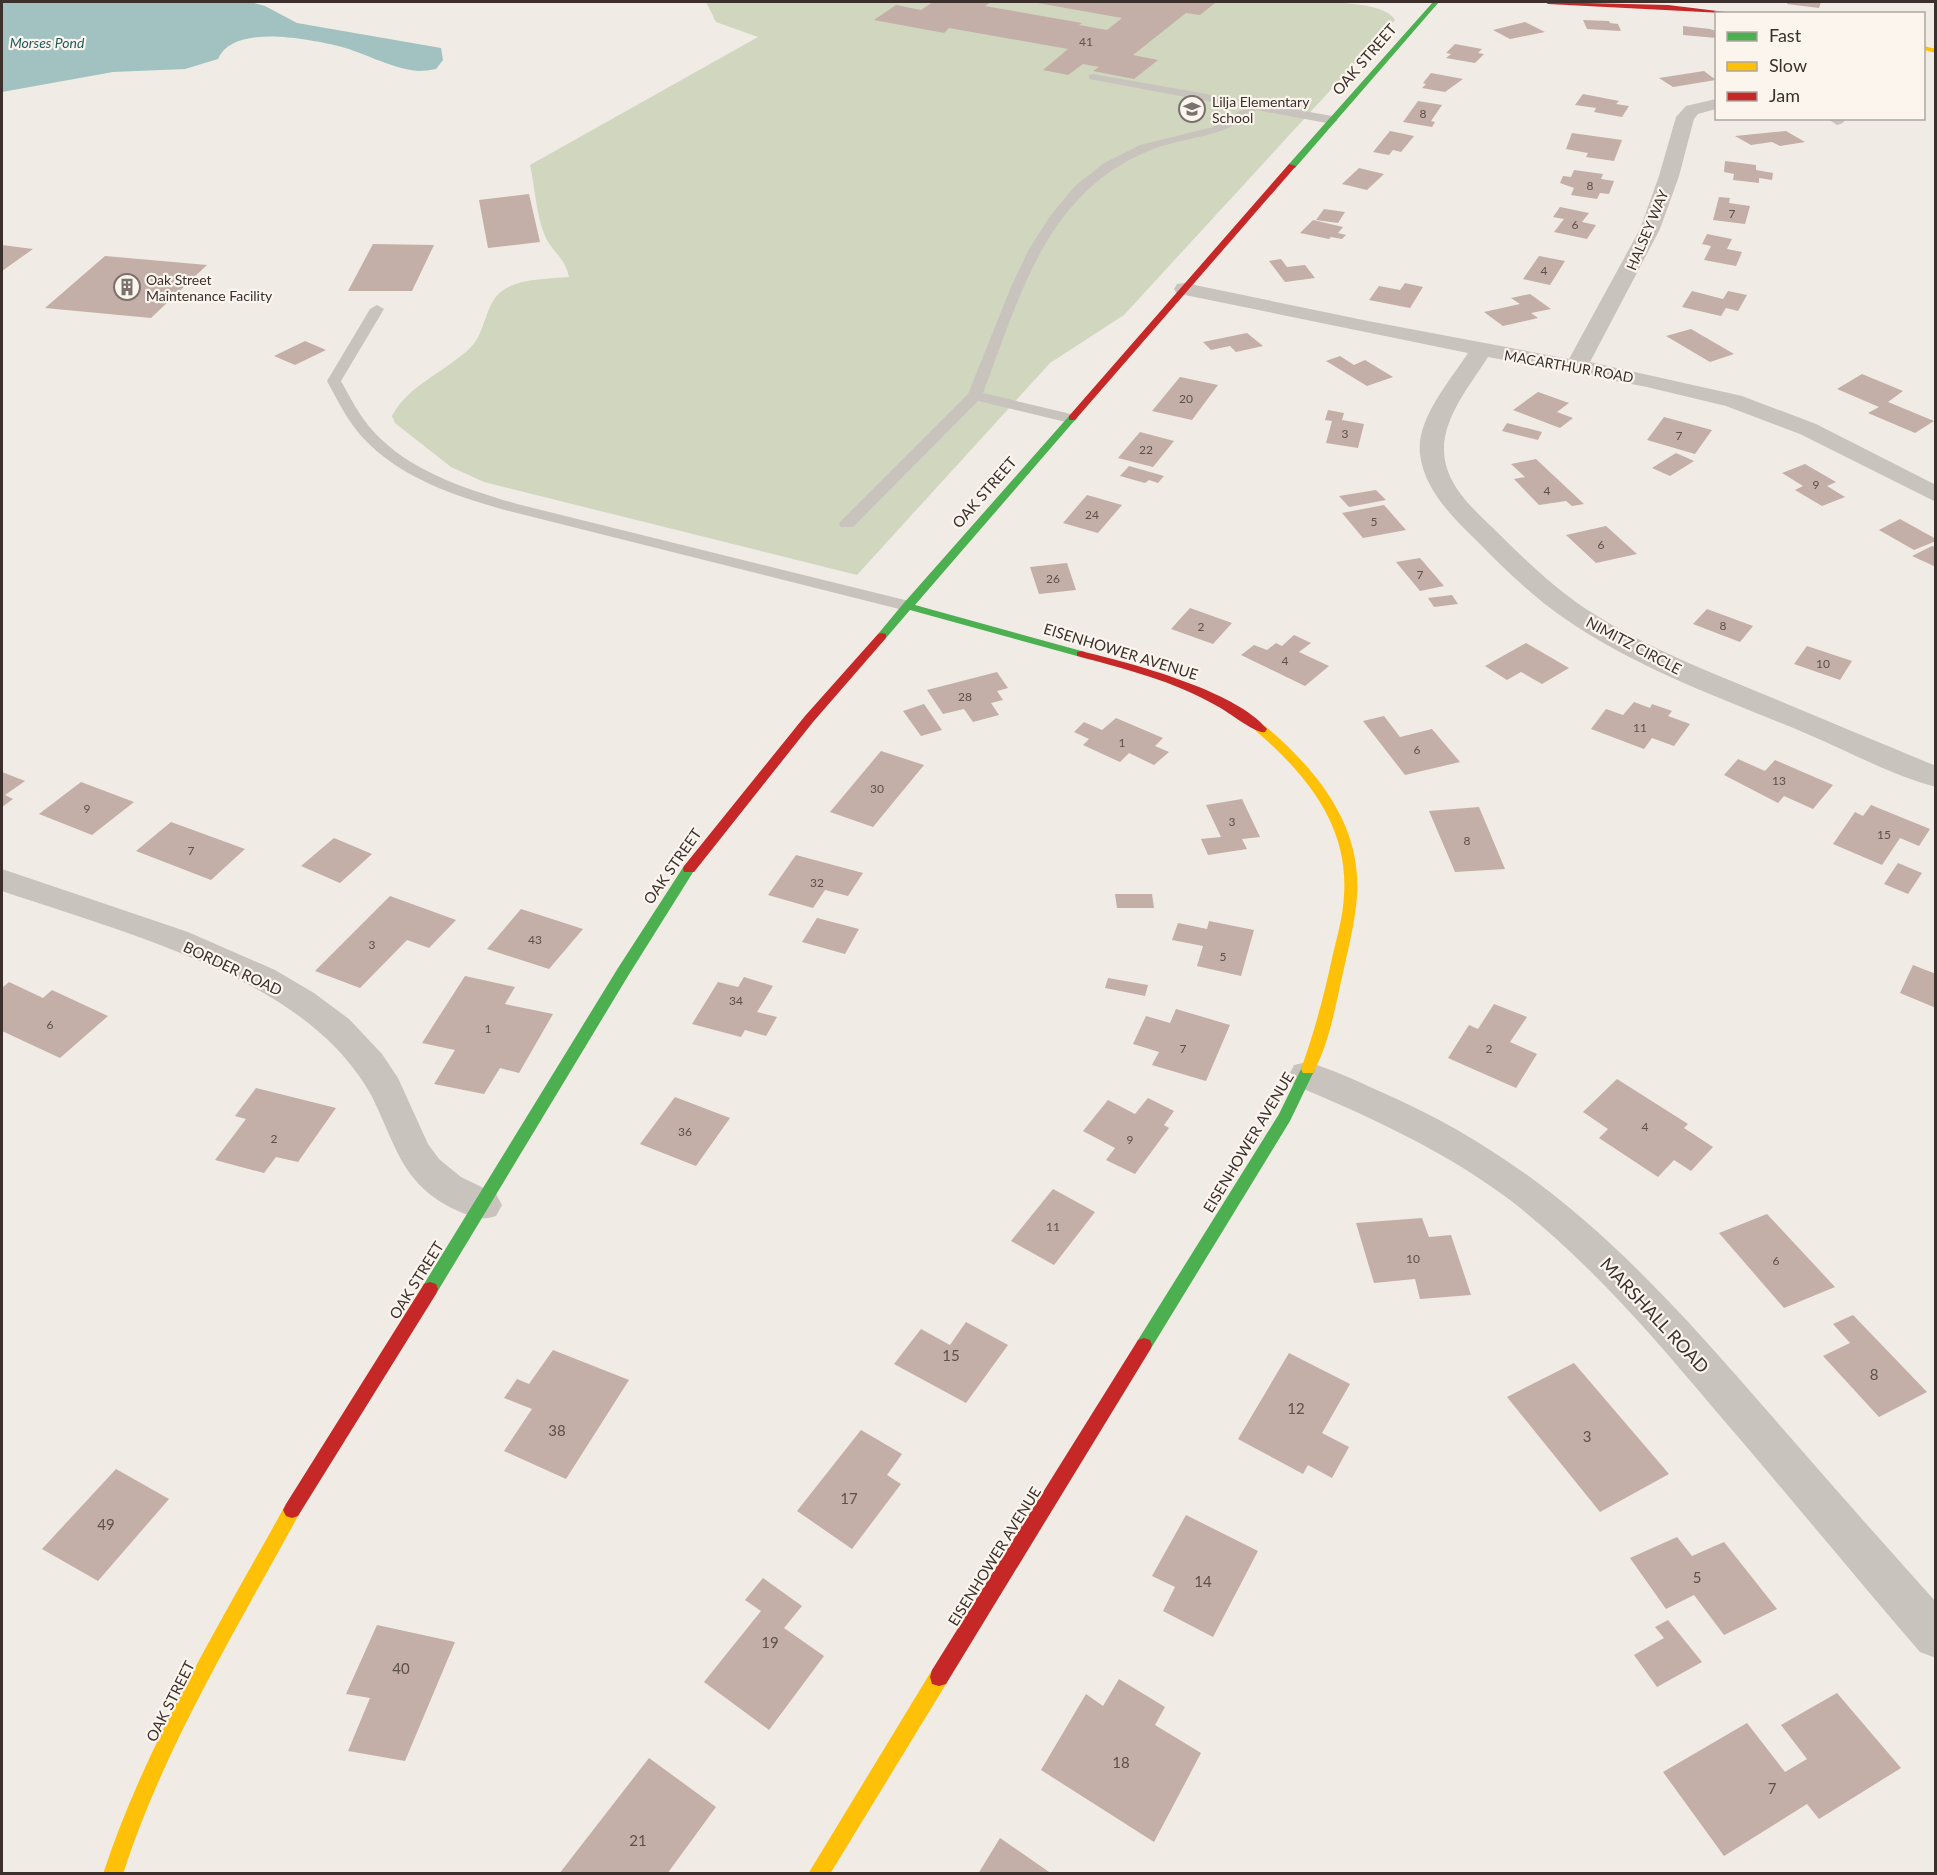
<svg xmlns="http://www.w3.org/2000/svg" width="1937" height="1875" font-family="Lato,sans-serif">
	<rect width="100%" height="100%" fill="#f0ebe5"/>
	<path fill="#d1d6bf" d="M706 2H1304C1326 3 1383 0 1395 20L1124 315 1050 363 857 575 484 482 451 467 395 423 392 416C408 385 447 371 471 347 486 332 485 303 502 291 519 278 549 279 569 277 565 257 552 252 545 236 536 215 535 187 530 165L758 37 716 22Z"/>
	<path fill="#a1c2c1" d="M2 2H250L265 6 297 23 441 48 443 60 436 69C430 70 424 71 418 71 388 68 362 51 334 45 305 39 233 24 218 59L185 69 113 72 2 92Z"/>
	<path fill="#c3afa7" d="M933 2H991L985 6 1082 23 1079 25 1107 30 1122 18 1032 2 1215 3 1200 15 1186 13 1133 55 1158 60 1134 79 1093 71 1099 67 1083 64 1068 75 1043 70 1068 49 949 28 944 33 874 20 896 5 921 10Z
		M1788 2H1821L1819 8 1787 4Z
		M1583 20 1609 21 1610 23 1618 24 1621 31 1587 29Z
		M1525 22 1545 32 1510 39 1493 30Z
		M1683 26 1710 29 1716 31V38L1683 35Z
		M1455 44 1482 49 1478 53 1484 54 1475 63 1446 58 1451 54 1446 53Z
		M1704 71 1716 80 1673 87 1659 78Z
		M1431 73 1463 79 1445 92 1422 88 1426 84 1423 83Z
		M1583 94 1619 101 1616 104 1629 106 1622 117 1594 112 1596 108 1575 105Z
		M1418 101 1442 105 1431 121 1435 122 1432 127 1403 122Z
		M1390 131 1414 136 1401 152 1393 150 1389 155 1373 152Z
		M1786 131 1805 142 1780 146 1772 142 1751 145 1735 136Z
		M1572 133 1622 140 1614 161 1586 157 1588 153 1566 149Z
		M1725 161 1756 165V170L1773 173 1772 180 1759 178V183L1733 180 1734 174 1724 172Z
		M1359 168 1384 174 1367 190 1342 184Z
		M1574 170 1603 174 1601 179 1614 181 1609 194 1600 193 1597 199 1571 195 1574 188 1560 183 1563 176 1571 177Z
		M529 194 540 242 488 248 479 200Z
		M1719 197 1730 198 1729 203 1750 206 1745 224 1713 220Z
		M1560 207 1589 213 1582 222 1596 225 1587 239 1554 232 1564 219 1553 217Z
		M1324 209 1345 212 1338 223 1316 220Z
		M1313 220 1343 227 1338 233 1346 235 1342 239 1331 237 1329 239 1300 233Z
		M1707 234 1732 239 1727 249 1742 252 1736 266 1704 260 1711 246 1702 244Z
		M373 244 434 245 412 291H348Z
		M2 245 33 249 2 271Z
		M105 256 207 265 151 318 45 308Z
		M1539 256 1565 261 1550 285 1523 279Z
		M1281 259 1287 267 1305 265 1315 278 1285 282 1269 261Z
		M1405 283 1423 287 1410 308 1369 300 1379 286 1400 290Z
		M1692 291 1723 299 1728 291 1747 295 1738 311 1726 308 1721 316 1682 307Z
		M1530 294 1551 309 1531 313 1538 318 1503 326 1484 312 1520 304 1511 298Z
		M1691 329 1734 354 1710 362 1666 336Z
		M1247 333 1263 346 1236 352 1230 346 1211 350 1203 342Z
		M305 341 326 350 295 365 274 356Z
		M1340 356 1354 365 1365 360 1393 377 1367 386 1326 361Z
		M1862 374 1903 391 1888 402 1934 421 1915 433 1868 413 1879 407 1837 389Z
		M1180 377 1218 385 1192 420 1152 411Z
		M1538 392 1569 403 1557 412 1573 418 1560 428 1513 410Z
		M1328 410 1344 413 1342 420 1364 424 1358 448 1326 443 1332 421 1325 420Z
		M1664 417 1712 430 1695 454 1647 440Z
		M1507 423 1542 432 1538 440 1502 431Z
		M1140 432 1174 441 1153 467 1118 458Z
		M1676 453 1694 461 1670 476 1652 468Z
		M1536 459 1584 504 1572 506 1566 501 1539 505 1514 479 1525 477 1511 464Z
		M1805 464 1836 482 1827 486 1845 497 1822 506 1795 490 1803 486 1782 473Z
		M1129 466 1164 476 1158 483 1149 480 1145 483 1120 476Z
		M1376 490 1386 500 1349 507 1339 496Z
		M1087 495 1122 505 1098 533 1063 523Z
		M1384 505 1406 530 1363 538 1342 513Z
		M1900 519 1936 539V541L1914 550 1879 530Z
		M1606 526 1637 554 1596 563 1566 535Z
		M1932 546 1936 547V567L1912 556Z
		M1420 558 1444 586 1420 591 1396 562Z
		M1067 563 1076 590 1039 594 1030 567Z
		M1452 595 1458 604 1434 607 1428 598Z
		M1190 608 1232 623 1213 644 1171 629Z
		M1707 609 1753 626 1740 642 1693 624Z
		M1294 635 1311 643 1299 652 1329 666 1305 686 1241 655 1254 645 1267 650 1276 643 1282 646Z
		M1526 643 1569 668 1542 684 1521 672 1507 680 1485 666Z
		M1807 646 1852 661 1840 680 1794 664Z
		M997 672 1008 688 997 691 1003 700 991 703 999 715 973 722 964 709 943 714 927 690Z
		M1634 702 1650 708 1652 704 1672 711 1668 716 1690 724 1674 746 1652 738 1644 749 1591 729 1606 709 1623 715Z
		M924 704 942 730 921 736 903 711Z
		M1384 716 1400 737 1432 729 1460 762 1405 775 1363 721Z
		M1116 718 1163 738 1155 746 1169 752 1154 765 1129 753 1120 762 1083 745 1089 739 1074 732 1084 722 1102 730Z
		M881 751 924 765 873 827 830 812Z
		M1738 759 1765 771 1775 760 1833 785 1813 809 1784 796 1778 803 1724 775Z
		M2 772 25 781 5 795 13 799 2 807Z
		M81 782 134 802 92 835 39 814Z
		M1242 799 1260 837 1242 839 1247 849 1208 855 1201 839 1221 837 1206 805Z
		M1871 805 1930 829 1919 846 1900 838 1882 865 1833 844 1855 812 1863 816Z
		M1479 807 1505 869 1455 872 1429 811Z
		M171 822 245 849 211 880 136 851Z
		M334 838 372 854 340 883 301 866Z
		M796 855 863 873 848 896 825 890 813 908 768 895Z
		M1898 863 1922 873 1908 894 1884 884Z
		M1115 894H1152L1154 908H1117Z
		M390 896 456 920 429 948 407 940 360 988 315 971Z
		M521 909 583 929 549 969 487 949Z
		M817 918 859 929 845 954 802 942Z
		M1209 921 1254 930 1241 976 1197 966 1203 946 1172 940 1178 923 1207 929Z
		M1913 965 1936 974V1008L1900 993Z
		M465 976 515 987 505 1004 553 1014 519 1073 500 1068 484 1094 434 1084 455 1050 422 1043Z
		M744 977 773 986 757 1012 777 1017 766 1036 745 1030 741 1037 692 1024 718 982 738 987Z
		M1108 978 1148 985 1145 996 1105 988Z
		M9 982 43 998 52 990 108 1016 60 1058 2 1031V988Z
		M1494 1004 1527 1017 1510 1042 1537 1054 1516 1088 1448 1058 1469 1025 1478 1029Z
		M1176 1009 1230 1025 1206 1081 1152 1065 1159 1052 1133 1044 1146 1016 1170 1023Z
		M1617 1079 1688 1124 1684 1128 1713 1147 1691 1171 1674 1160 1658 1177 1599 1138 1608 1129 1583 1112Z
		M256 1088 336 1108 298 1162 276 1157 264 1173 215 1160 246 1119 235 1116Z
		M675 1097 730 1118 696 1166 640 1144Z
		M1148 1098 1174 1111 1164 1125 1169 1128 1135 1174 1106 1160 1115 1148 1083 1131 1108 1100 1135 1114Z
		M1053 1189 1095 1212 1054 1265 1011 1241Z
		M1767 1214 1835 1287 1784 1308 1719 1233Z
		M1422 1218 1429 1237 1451 1235 1471 1295 1420 1299 1415 1279 1374 1283 1356 1223Z
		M1853 1315 1927 1392 1879 1417 1823 1356 1850 1343 1833 1324Z
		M966 1322 1008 1345 966 1403 894 1364 921 1329 950 1345Z
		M553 1350 629 1380 566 1479 504 1451 532 1409 504 1398 517 1379 529 1384Z
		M1289 1353 1350 1384 1322 1433 1349 1447 1332 1478 1308 1465 1303 1474 1238 1439Z
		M1574 1363 1669 1474 1600 1512 1507 1397Z
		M861 1430 902 1454 887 1475 901 1484 852 1549 797 1511Z
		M116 1469 169 1499 98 1581 42 1549Z
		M1186 1515 1258 1551 1213 1637 1163 1611 1175 1587 1152 1576Z
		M1677 1537 1692 1556 1724 1542 1777 1609 1724 1635 1694 1595 1666 1609 1630 1558Z
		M763 1578 802 1606 784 1628 824 1656 769 1730 704 1682 761 1611 745 1600Z
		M1668 1620 1702 1662 1657 1687 1634 1655 1664 1638 1655 1627Z
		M377 1625 455 1642 405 1761 348 1751 370 1698 346 1694Z
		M1119 1679 1165 1707 1155 1725 1201 1753 1154 1842 1041 1770 1086 1694 1103 1706Z
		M1837 1693 1901 1768 1819 1819 1807 1804 1724 1856 1663 1772 1747 1723 1785 1772 1807 1759 1781 1725Z
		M649 1758 716 1807 667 1874H559Z
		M1000 1838 1052 1874H978Z"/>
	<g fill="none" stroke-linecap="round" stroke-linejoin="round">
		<path fill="#c9c3be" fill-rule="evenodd" d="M1093 74 1332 116 1338 120 1332 124 1256 110C1225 140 1184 135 1146 152 1045 195 1019 299 983 393L1075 415 1078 418 1075 421 1070 423 978 401 853 527H841L839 524 841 521 968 394 1011 287 1028 251 1050 216 1075 186 1104 163 1140 145 1213 127 1245 108 1089 79V75Z
			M377 305 384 309 341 381C351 399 360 417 374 432 411 472 466 489 517 504L913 602 916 606 907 611 505 510C455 496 401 478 364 439 348 422 338 401 327 381L370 309Z"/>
		<path fill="#c9c3be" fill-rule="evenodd" d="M1716 99V109L1698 114 1694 119 1679 176 1660 229 1590 362 1742 396 1816 424 1936 485V502L1800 434 1726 406 1647 387 1488 357C1471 384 1443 417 1444 451 1445 484 1472 508 1494 529 1522 557 1551 585 1583 607 1639 644 1702 669 1763 694 1821 718 1878 742 1936 766V787C1891 775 1848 751 1805 733 1724 699 1637 669 1564 618 1532 596 1503 568 1476 540 1452 517 1424 489 1420 454 1416 419 1450 381 1468 353L1185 295 1177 294 1174 289 1177 284 1185 283 1368 321 1569 359 1640 229 1659 176 1676 117 1686 106Z
			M1846 118 1843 123 1837 125 1828 119Z
			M2 869 188 932 275 970 314 993 349 1019 382 1054 398 1078 428 1144 439 1159 461 1177 496 1194 502 1205 496 1216C481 1221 472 1217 458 1211 401 1185 397 1146 371 1095 362 1078 349 1062 336 1048 257 966 107 927 2 891Z
			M1307 1062C1331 1069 1355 1080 1379 1091 1550 1165 1650 1276 1770 1414 1825 1477 1880 1540 1936 1602V1658L1920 1652C1851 1572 1784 1490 1715 1410 1651 1334 1585 1257 1506 1197 1441 1149 1368 1116 1294 1085L1289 1075 1294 1065Z"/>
		<path fill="#4caf50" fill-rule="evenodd" d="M1433 2H1439L1295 168H1289V164Z
			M1072 415 1075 416V420L915 605 1085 652V656H1077L910 610 886 638H878V634L903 604 1069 416Z
			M689 865 695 869 628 976 436 1294 430 1296 424 1294 422 1289 424 1284 618 968 684 866Z
			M1308 1064 1313 1065 1315 1069 1290 1121 1150 1350 1144 1352 1138 1350 1136 1345 1138 1340 1279 1114 1303 1065Z"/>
		<path fill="#ffc107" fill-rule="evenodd" d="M1924 46 1936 49V53L1924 50Z
			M1261 725 1265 726C1317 770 1362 825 1357 896 1355 923 1348 950 1342 977 1335 1008 1329 1044 1313 1073H1303L1301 1069C1314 1033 1324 996 1332 958 1337 937 1343 917 1344 895 1349 826 1306 774 1257 732L1255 729Z
			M292 1502 298 1504 301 1510 298 1516C235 1632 164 1747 123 1874H103C146 1743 220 1624 286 1504Z
			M939 1668 946 1670 948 1677 946 1684 830 1874H808L932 1670Z"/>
		<path fill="#c62828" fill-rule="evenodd" d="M1545 2 1668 5 1742 14 1548 4Z
			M1289 164 1296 166 1075 420H1069V416Z
			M882 633 886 634V638L813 722 694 872H684L683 869 684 866 805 716 878 634Z
			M1081 651C1130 663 1235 690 1267 729L1265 732C1255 734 1229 712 1217 706 1174 681 1125 669 1077 656V652Z
			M430 1282 436 1284 438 1289 436 1294 298 1516 292 1518 286 1516 283 1510 286 1504 424 1284Z
			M1144 1338 1150 1340 1152 1345 1150 1350 946 1684 939 1686 932 1684 930 1677 932 1670 1138 1340Z"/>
	</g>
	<defs>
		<symbol id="school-ring" viewBox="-11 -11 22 22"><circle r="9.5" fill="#fbf5ee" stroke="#7a716c" stroke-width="1.5"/><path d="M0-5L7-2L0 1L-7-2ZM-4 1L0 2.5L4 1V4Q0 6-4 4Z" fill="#7a716c"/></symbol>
		<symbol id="building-ring" viewBox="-11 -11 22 22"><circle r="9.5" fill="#fbf5ee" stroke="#7a716c" stroke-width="1.5"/><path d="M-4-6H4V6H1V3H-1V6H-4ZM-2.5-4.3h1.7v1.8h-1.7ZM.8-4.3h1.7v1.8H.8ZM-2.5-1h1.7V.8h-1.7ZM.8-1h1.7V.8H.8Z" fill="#7a716c"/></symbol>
	</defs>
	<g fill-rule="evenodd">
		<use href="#school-ring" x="1177" y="94" width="30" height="30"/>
		<use href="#building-ring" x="112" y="272" width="30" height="30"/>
	</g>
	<g text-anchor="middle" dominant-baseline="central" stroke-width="4.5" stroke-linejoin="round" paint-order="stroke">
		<g font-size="12" fill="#5d504a">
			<text x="1086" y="41">41</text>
			<text x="1423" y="113">8</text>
			<text x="1590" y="185">8</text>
			<text x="1732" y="213">7</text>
			<text x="1575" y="224">6</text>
			<text x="1544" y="270">4</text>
			<text x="1186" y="398">20</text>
			<text x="1345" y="433">3</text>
			<text x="1679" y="435">7</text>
			<text x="1146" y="449">22</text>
			<text x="1816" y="484">9</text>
			<text x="1547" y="490">4</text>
			<text x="1092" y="514">24</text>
			<text x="1374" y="521">5</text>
			<text x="1601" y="544">6</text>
			<text x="1420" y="574">7</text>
			<text x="1053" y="578">26</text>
			<text x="1723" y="625">8</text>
			<text x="1201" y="626">2</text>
			<text x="1285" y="660">4</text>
			<text x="1823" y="663">10</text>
			<text x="965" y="696">28</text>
			<text x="1640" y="727">11</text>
			<text x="1122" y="742">1</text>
			<text x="1417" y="749">6</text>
			<text x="1779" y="780">13</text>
			<text x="877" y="788">30</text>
			<text x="87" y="808">9</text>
			<text x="1232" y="821">3</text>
			<text x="1884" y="834">15</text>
			<text x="1467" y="840">8</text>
			<text x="191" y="850">7</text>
			<text x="817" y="882">32</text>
			<text x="535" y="939">43</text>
			<text x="372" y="944">3</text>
			<text x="1223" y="956">5</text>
			<text x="736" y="1000">34</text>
			<text x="50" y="1024">6</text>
			<text x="488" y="1028">1</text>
			<text x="1183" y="1048">7</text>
			<text x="1489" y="1048">2</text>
			<text x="1645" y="1126">4</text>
			<text x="685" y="1131">36</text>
			<text x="274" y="1138">2</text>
			<text x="1130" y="1139">9</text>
			<text x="1053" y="1226">11</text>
			<text x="1413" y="1258">10</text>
			<text x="1776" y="1260">6</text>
		</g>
		<g font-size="14" font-style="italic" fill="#1f5a5e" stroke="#fbf5ee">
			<text x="47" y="42">Morses Pond</text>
		</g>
		<g font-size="14" fill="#3b302b" stroke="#fbf5ee" text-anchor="start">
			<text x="1212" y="101">Lilja Elementary<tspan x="1212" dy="16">School</tspan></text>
			<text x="146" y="279">Oak Street<tspan x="146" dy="16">Maintenance Facility</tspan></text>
		</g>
		<g font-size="14" fill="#3b302b" stroke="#fbf5ee">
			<text transform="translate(1647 230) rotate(-67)">HALSEY WAY</text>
			<text transform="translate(1569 366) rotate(10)">MACARTHUR ROAD</text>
		</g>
		<g font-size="15" fill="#3b302b" stroke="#fbf5ee">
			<text transform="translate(1364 59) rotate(-49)">OAK STREET</text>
			<text transform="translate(984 492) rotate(-49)">OAK STREET</text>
			<text transform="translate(1634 645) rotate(28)">NIMITZ CIRCLE</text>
			<text transform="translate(1121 651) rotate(17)">EISENHOWER AVENUE</text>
			<text transform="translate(672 866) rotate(-55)">OAK STREET</text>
			<text transform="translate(233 968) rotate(25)">BORDER ROAD</text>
			<text transform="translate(1248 1142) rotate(-59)">EISENHOWER AVENUE</text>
			<text transform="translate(416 1280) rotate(-58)">OAK STREET</text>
			<text transform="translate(994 1556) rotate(-58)">EISENHOWER AVENUE</text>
			<text transform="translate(170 1701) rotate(-63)">OAK STREET</text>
		</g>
		<g font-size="15" fill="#5d504a">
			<text x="951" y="1355">15</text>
			<text x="1874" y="1374">8</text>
			<text x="1296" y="1408">12</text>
			<text x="557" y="1430">38</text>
			<text x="1587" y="1436">3</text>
			<text x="849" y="1498">17</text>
			<text x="106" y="1524">49</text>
			<text x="1697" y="1577">5</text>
			<text x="1203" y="1581">14</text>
			<text x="770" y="1642">19</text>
			<text x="401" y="1668">40</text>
			<text x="1121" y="1762">18</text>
			<text x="1772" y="1788">7</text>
			<text x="638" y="1840">21</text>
		</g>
		<g font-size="18" fill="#3b302b" stroke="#fbf5ee">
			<text transform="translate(1655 1315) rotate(47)">MARSHALL ROAD</text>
		</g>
	</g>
	<rect width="1937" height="1875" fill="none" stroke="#3b302b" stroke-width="6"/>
	<rect x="1715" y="12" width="210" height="108" fill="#fbf5ee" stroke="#aea6a0" stroke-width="1.5"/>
	<rect x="1727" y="32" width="30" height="9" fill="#4caf50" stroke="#aea6a0" stroke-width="1.5"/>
	<text x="1769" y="42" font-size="18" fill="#3b302b">Fast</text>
	<rect x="1727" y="62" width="30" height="9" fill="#ffc107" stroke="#aea6a0" stroke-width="1.5"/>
	<text x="1769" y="72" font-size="18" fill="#3b302b">Slow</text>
	<rect x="1727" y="92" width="30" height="9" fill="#c62828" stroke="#aea6a0" stroke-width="1.5"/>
	<text x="1769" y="102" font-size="18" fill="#3b302b">Jam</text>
</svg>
